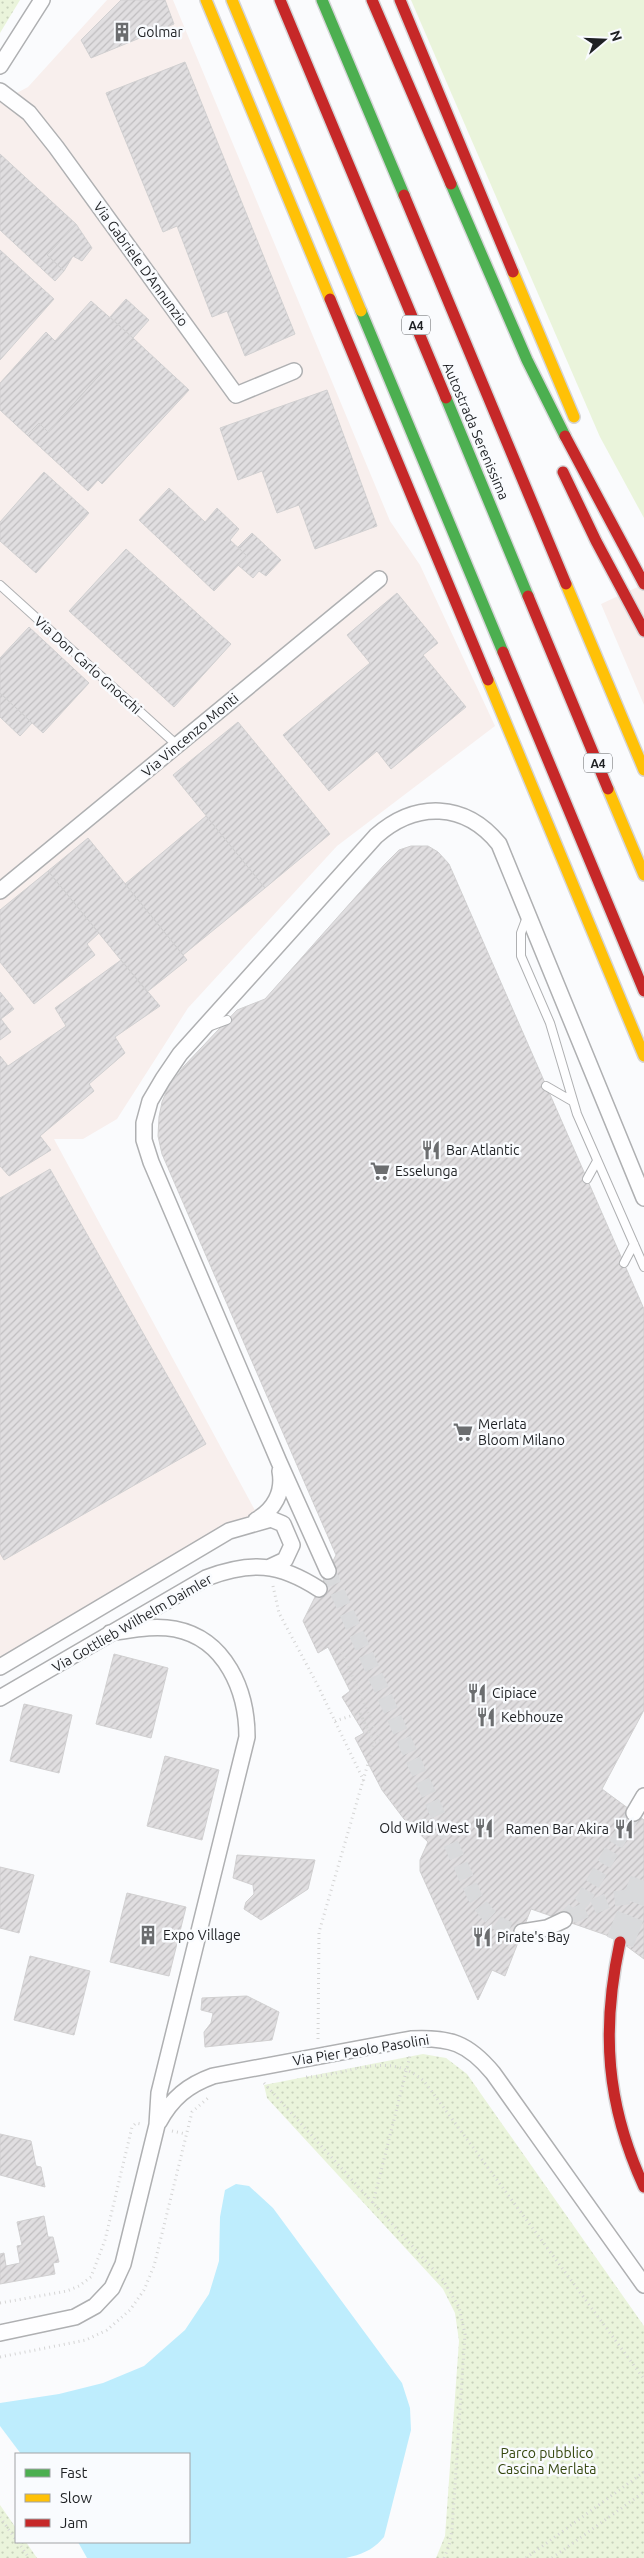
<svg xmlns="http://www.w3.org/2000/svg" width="644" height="2558" font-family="Ubuntu,sans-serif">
	<defs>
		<pattern id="park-dots" width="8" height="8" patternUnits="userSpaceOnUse" patternTransform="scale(1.25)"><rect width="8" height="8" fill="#eaf4db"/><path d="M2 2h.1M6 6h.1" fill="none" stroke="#c8d1bc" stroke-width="1.8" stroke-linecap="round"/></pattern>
		<pattern id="building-hatch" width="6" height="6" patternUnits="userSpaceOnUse" patternTransform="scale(1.25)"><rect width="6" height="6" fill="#e0dee0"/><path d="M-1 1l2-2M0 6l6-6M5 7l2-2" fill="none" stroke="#c0bec0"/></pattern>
	</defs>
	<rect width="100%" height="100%" fill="#fafbfd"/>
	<path fill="#f8efed" d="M107 0H173L390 521 420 565 495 726 337 846 188 1008 117 1119 83 1139H54L258 1516 0 1660V102L28 87Z
		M644 584V705L601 604Z"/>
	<path fill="#eaf4db" d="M411 0H644V518L600 437Z"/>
	<path fill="url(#park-dots)" d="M0 0H20L0 33Z
		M423 2054 446 2058 467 2074 644 2326V2558H436L445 2536 459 2341 455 2313 443 2289 267 2098 264 2085Z
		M0 2505 16 2528V2542H26L37 2558H0Z"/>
	<path fill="#beedfd" d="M236 2184 249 2186 273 2208 402 2383 410 2408 411 2430 384 2537C373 2550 363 2554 346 2558H87L78 2542H189V2454H21L0 2426V2403L59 2394 103 2383 144 2366 185 2330 209 2294 219 2261 220 2217 225 2190Z"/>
	<path fill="url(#building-hatch)" stroke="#d1d0d1" d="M121 0H165L174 24 91 58 81 40Z
		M185 62 295 334 245 356 227 311 212 317 177 226 163 232 106 93Z
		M0 154 76 224 47 255 64 271 55 281 0 230Z
		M76 224 92 248 82 261 73 256 64 271 47 255Z
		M0 250 54 299 0 360Z
		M126 299 149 320 133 338 110 317Z
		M91 301 133 338 48 432 39 423 27 435 0 410V383L46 332 55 341Z
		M133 338 189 390 102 484 98 480 88 491 27 435 39 423 48 432Z
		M327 390 377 526 315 549 299 505 277 513 262 471 238 480 220 428Z
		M44 472 89 513 36 573 0 541V522Z
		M169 488 205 522 217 508 239 529 230 540 247 556 214 591 139 520Z
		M252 533 281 560 266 576 259 571 253 578 238 565 247 556 238 547Z
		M126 549 231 644 174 707 69 611Z
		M397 593 438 643 423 655 466 707 391 769 377 751 329 791 283 735 370 663 347 635Z
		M29 627 89 683 43 733 0 693V658Z
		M0 693 32 723 20 736 0 717Z
		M238 722 330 834 265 888 173 775Z
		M206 816 265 888 183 955 125 884Z
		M88 838 187 960 147 992 48 871Z
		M411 846H428L438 852 449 864 644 1309V1710L602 1789 644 1820V1959L625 1945 606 1935 531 1909 505 1976 492 1970 478 2000 420 1871V1860L428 1842 404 1819 382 1790 355 1738 364 1733 342 1697 350 1691 328 1647 318 1653 303 1621 336 1555 162 1154 158 1136 159 1117 162 1102 168 1087 184 1066 237 1010 265 999 384 865 399 850Z
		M48 871 99 933 87 944 95 955 34 1004 0 962V910Z
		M121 960 160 1006 115 1037 125 1053 89 1084 94 1091 40 1136 51 1150 9 1176 0 1166V1056L8 1066 66 1026 55 1008Z
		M0 992 14 1009 1 1019 11 1032 0 1040Z
		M50 1169 206 1444 4 1560 0 1553V1198Z
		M114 1654 168 1668 151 1738 96 1724Z
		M24 1704 72 1715 59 1773 10 1761Z
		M165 1756 219 1770 202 1840 147 1826Z
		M237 1855 315 1860 308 1889 261 1920 244 1909 246 1902 254 1894 253 1885 233 1878Z
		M0 1867 34 1875 19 1933 0 1928Z
		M127 1893 186 1907 169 1976 110 1962Z
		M30 1956 90 1971 74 2035 14 2020Z
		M247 1996 279 2012 272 2040 205 2047 204 2032 211 2023 213 2013 201 2010 202 1998Z
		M0 2134 31 2141 36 2166 41 2167 45 2187 0 2175Z
		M44 2216 48 2237H53L59 2262 53 2263 55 2274 0 2284V2254L4 2253 6 2266 20 2263 17 2246 22 2245 17 2222Z"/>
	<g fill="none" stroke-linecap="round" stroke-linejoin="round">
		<path stroke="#d9dadc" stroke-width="15" stroke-dasharray="15 8" stroke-linecap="butt" d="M328 1571 475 1897C486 1914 499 1930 522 1932
			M572 1916 611 1899 644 1895
			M564 1920 583 1900 634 1813"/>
		<path stroke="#d9dadc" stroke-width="28" stroke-dasharray="28 14" stroke-linecap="butt" d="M620 1942 644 1881"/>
		<defs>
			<path id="lane" d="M0 585 177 745
				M527 917 521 933V956L550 1023 577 1114 644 1267
				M208 1027 227 1020
				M546 1086 572 1101
				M587 1179 597 1161
				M624 1263 634 1244"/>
			<path id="street" d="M0 66 42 0
				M0 91 29 113 56 147 236 395 294 371
				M0 891 379 579
				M256 1520C274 1510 284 1492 280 1471
				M328 1571 279 1462 151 1162 144 1140V1123L150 1101 163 1079 180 1054 376 836C416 801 465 802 499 844L644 1198
				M0 1667 229 1531 271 1519 283 1524 292 1545 285 1560 270 1567
				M0 1698 206 1578C251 1561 279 1563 319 1589
				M634 1813 644 1796
				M522 1932 547 1928 564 1920
				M159 2122C172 2098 188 2085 213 2076L411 2039C450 2037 468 2043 493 2073L644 2285
				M0 2333 75 2317 95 2306 112 2288 123 2264 157 2125 159 2093 247 1737C247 1691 226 1639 175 1629 153 1625 132 1630 110 1633"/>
			<path id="fast" d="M322 0 404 195
				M451 184 527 360 565 436
				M361 311 503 652
				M446 398 528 596"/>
			<path id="slow" d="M206 0 330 299
				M232 0 361 311
				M513 272 574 417
				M566 584 644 770
				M488 680 644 1056
				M608 789 644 875"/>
			<path id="jam" d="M280 0 446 398
				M372 0 451 184
				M400 0 513 272
				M404 195 566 584
				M330 299 488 680
				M565 436 644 584
				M563 472 596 541 644 631
				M528 596 608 789
				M503 652 644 991
				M620 1942C601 2031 606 2104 644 2187"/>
		</defs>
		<use href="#lane" stroke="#afb0b2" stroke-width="10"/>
		<use href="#street" stroke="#afb0b2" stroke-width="18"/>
		<use href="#fast" stroke="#d5d5d7" stroke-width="14"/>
		<use href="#slow" stroke="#d5d5d7" stroke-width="14"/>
		<use href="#jam" stroke="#d5d5d7" stroke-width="14"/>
		<path stroke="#d5d5d5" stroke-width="3" stroke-dasharray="1 4" stroke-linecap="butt" d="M273 1586 279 1613 317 1684 364 1781
			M340 1648 380 1740 374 1743
			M360 1713 372 1738
			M335 1721 360 1713
			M318 2039 319 1932 374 1743 360 1713
			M306 2077C350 2076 386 2049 424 2081L644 2379
			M264 2083 443 2280 459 2307 465 2334 452 2530 449 2546 444 2558
			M172 2131 186 2134
			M373 2203 410 2056
			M0 2303 67 2291 79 2286 91 2277 105 2240 132 2127 136 2123 141 2124
			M0 2357 86 2340 107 2330 130 2310 144 2290 154 2266 192 2112 208 2098
			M0 2517 16 2540
			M18 2542 29 2558
			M526 2558 644 2472
			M552 2558 644 2492"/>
		<use href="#lane" stroke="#fefeff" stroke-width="8"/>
		<use href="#street" stroke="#fefeff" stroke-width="15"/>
		<use href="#fast" stroke="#4caf50" stroke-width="11"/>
		<use href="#slow" stroke="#ffc107" stroke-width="11"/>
		<use href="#jam" stroke="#c62828" stroke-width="11"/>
	</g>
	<defs>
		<symbol id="building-bare" viewBox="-9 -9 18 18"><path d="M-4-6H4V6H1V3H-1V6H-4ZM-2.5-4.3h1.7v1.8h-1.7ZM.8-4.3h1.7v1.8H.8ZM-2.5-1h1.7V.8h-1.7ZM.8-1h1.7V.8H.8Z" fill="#6b6d6f" stroke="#f9fbfe" stroke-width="2.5" paint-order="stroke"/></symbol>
		<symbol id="restaurant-bare" viewBox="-9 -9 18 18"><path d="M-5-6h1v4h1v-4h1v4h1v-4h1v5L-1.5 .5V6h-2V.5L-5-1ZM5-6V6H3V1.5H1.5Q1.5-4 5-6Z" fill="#6b6d6f" stroke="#f9fbfe" stroke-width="2.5" paint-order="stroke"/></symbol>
		<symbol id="supermarket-bare" viewBox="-9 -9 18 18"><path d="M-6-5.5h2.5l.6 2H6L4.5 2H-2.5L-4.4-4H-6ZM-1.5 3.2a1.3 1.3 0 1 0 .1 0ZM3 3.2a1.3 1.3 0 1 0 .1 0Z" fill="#6b6d6f" stroke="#f9fbfe" stroke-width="2.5" paint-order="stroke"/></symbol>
	</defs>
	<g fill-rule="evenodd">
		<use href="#building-bare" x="108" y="18" width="28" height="28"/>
		<use href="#restaurant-bare" x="417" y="1136" width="28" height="28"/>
		<use href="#supermarket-bare" x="366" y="1157" width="28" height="28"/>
		<use href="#supermarket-bare" x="449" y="1418" width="28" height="28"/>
		<use href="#restaurant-bare" x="463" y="1679" width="28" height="28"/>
		<use href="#restaurant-bare" x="472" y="1703" width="28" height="28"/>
		<use href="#restaurant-bare" x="470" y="1814" width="28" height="28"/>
		<use href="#restaurant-bare" x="610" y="1815" width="28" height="28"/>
		<use href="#building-bare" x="134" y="1921" width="28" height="28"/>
		<use href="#restaurant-bare" x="468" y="1923" width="28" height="28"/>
	</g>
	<g text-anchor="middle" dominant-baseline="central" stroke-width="5" stroke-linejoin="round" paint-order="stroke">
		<g fill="#f9fbfe" stroke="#606265" stroke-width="1">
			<rect x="402" y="315.5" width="28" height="19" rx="4"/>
			<rect x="584" y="753.5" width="28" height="19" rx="4"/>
		</g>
		<g font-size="12" font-weight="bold" fill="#1e2023">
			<text x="416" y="325">A4</text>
			<text x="598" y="763">A4</text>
		</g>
		<g font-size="14" fill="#1e2023" stroke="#f9fbfe" text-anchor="start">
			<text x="137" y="32">Golmar</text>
			<text x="446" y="1150">Bar Atlantic</text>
			<text x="395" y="1171">Esselunga</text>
			<text x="478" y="1424">Merlata<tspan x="478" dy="16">Bloom Milano</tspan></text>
			<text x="492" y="1693">Cipiace</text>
			<text x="501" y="1717">Kebhouze</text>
			<text x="469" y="1828" text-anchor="end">Old Wild West</text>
			<text x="609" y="1829" text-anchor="end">Ramen Bar Akira</text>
			<text x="163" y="1935">Expo Village</text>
			<text x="497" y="1937">Pirate's Bay</text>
		</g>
		<g font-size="14" fill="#1e2023" stroke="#f9fbfe">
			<text transform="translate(141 264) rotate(54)">Via Gabriele D'Annunzio</text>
			<text transform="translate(476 431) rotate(67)">Autostrada Serenissima</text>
			<text transform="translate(88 665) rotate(42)">Via Don Carlo Gnocchi</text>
			<text transform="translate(190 735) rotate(-40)">Via Vincenzo Monti</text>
			<text transform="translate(132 1623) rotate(-30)">Via Gottlieb Wilhelm Daimler</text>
			<text transform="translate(361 2050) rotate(-9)">Via Pier Paolo Pasolini</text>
		</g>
		<g font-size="14" fill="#35470f" stroke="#f9fbfe">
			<text x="547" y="2453">Parco pubblico<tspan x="547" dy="16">Cascina Merlata</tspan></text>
		</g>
	</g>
	<rect x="15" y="2453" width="175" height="90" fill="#f9fbfe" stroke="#a1a3a6"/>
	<rect x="25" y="2469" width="25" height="8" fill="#4caf50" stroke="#a1a3a6"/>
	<text x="60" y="2478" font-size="15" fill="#1e2023">Fast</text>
	<rect x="25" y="2494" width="25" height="8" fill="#ffc107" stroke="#a1a3a6"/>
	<text x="60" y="2503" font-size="15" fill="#1e2023">Slow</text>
	<rect x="25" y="2519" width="25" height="8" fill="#c62828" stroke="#a1a3a6"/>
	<text x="60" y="2528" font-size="15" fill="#1e2023">Jam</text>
	<g transform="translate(604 40) rotate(71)" stroke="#f9fbfe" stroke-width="4" paint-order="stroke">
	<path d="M0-4L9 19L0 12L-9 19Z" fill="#1e2023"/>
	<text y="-8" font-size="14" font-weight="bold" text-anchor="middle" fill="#1e2023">N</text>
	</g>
</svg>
